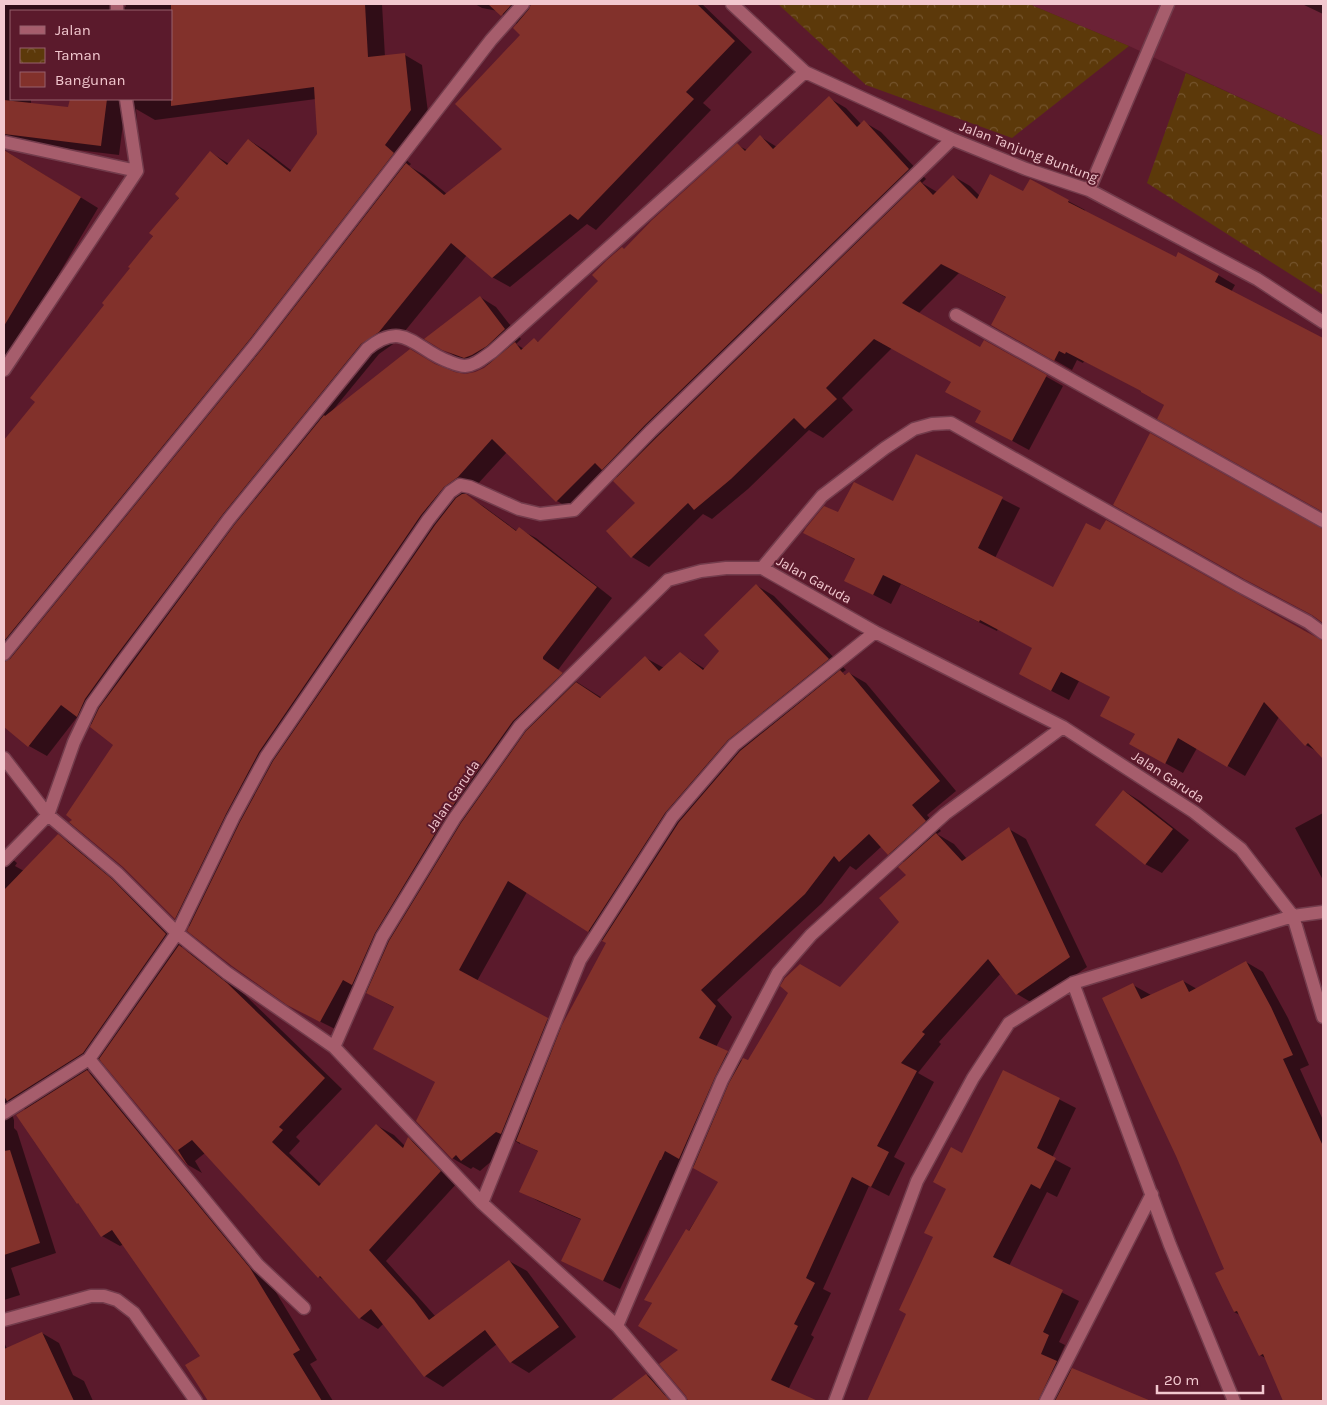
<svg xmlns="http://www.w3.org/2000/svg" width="1327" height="1405" font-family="Karla,sans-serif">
	<defs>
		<pattern id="park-crowns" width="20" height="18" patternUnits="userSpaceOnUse" patternTransform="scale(1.25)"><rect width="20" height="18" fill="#5c390a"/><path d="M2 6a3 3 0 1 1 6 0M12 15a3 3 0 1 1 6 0" fill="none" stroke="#74542d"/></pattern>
	</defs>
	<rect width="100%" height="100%" fill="#5b1a2c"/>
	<path fill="#6b2236" d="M1029 4H1323V136L1129 46Z"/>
	<path fill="url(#park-crowns)" d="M778 4H1029L1129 46 1012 138 866 85Z
		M1186 73 1323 136V295L1147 183Z"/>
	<path fill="#0007" fill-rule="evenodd" d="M4 4H121L126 7V4H382L385 57 405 55 422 65 429 120 402 156 411 164 409 166 424 175 447 194 504 149 522 35 517 24 498 11 482 8 475 4H702L752 52 703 103 711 110 596 230 587 224 510 287 492 277 467 255 396 342 379 354 333 410 438 367 465 375 475 373 484 369 490 364 481 367 460 359 443 349 480 297 496 307 521 339 516 344 524 349 534 339 540 343 599 281 625 250 737 145 747 150 761 137 777 147 829 98 846 108 861 124 864 122 881 132 926 179 922 183 937 192 953 176 970 186 980 196 1024 193 1068 201 1085 210 1084 212 1176 259 1218 275 1235 285 1231 292 1323 339V376L1305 412 1323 422V504L1142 391 1084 361 1083 363 1077 360 1072 370 993 325 1007 298 959 273 918 314 980 349 984 342 1063 386 1029 450 994 431 982 411 952 381 892 348 842 398 853 410 823 438 809 430 748 489 712 519 703 514 649 567 632 557 607 531 637 503 618 478 611 474 574 511 557 501 507 452 475 487 464 495 483 506 517 531 519 529 536 538 612 598 558 670 602 698 646 658 664 668 680 653 705 669 721 651 756 585 774 596 846 670 842 673 846 675 849 673 866 683 956 791 927 815 941 831 937 834 954 844 967 859 1009 829 1026 839 1087 967 1034 1004 1017 994 1001 973 939 1042 941 1044 918 1073 934 1082 894 1157 905 1163 889 1196 869 1186 823 1289 831 1293 811 1335 814 1337 788 1390 800 1396 797 1401H688L681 1349 653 1304 646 1299 720 1181 682 1160 620 1289 563 1261 582 1220 538 1201 521 1191 539 1152 520 1142V1144L515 1141 480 1171 473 1167 471 1169 452 1158 437 1082 395 1008 360 989 337 1030 305 1014 190 927 175 918 124 866 115 745 93 725 78 716 47 756 29 746 4 726V442L37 401 106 305 210 152 229 164 249 140 266 151 292 171 318 134 316 99 155 120 136 109 137 122 123 124 119 155 4 141ZM11 11H171V99H71L70 108 31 104V99H11ZM882 846 889 854 905 863 907 875 901 922 840 989 748 1062 743 1061 716 1047 732 1017 717 1000 822 903 850 866 856 870ZM527 892 607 943 563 1028 477 981Z
		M1302 4H1323V14Z
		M4 150 98 208 34 316 4 376Z
		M917 456 1020 508 995 558 1053 589 1303 630 1323 642V757L1318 752 1306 745 1279 717 1245 776 1197 748 1183 773 1131 744 1136 734 1111 697 1079 681 1069 700 1038 684 1034 648 998 629 997 631 901 584 891 604 864 590 856 560 823 543 838 514 894 502Z
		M1319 529 1323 530V622L1316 617Z
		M1124 791 1140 801 1189 840 1162 873 1145 864Z
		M1323 813V880L1295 828Z
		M58 836 76 846 129 891 183 945 181 948 197 957 244 994 342 1089 296 1137 300 1141 289 1153 322 1185 376 1125 394 1135 405 1146 409 1139 426 1149 458 1182 386 1261 436 1317 509 1261 527 1271 576 1337 529 1373 511 1362 497 1344 443 1387 425 1376 384 1323 378 1329 360 1318 326 1281 319 1277 205 1153 195 1161 202 1173 188 1165 102 1060 87 1071 105 1082 268 1279 317 1360 310 1364 333 1401H209L187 1365 201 1356 124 1244 120 1246 102 1236 81 1205 78 1203 18 1115 26 1110 7 1100 14 1120V1128L17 1131 56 1253 11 1268 20 1295 4 1300V852L17 863 15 866 24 871Z
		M1246 962 1263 972 1288 1018 1309 1065 1300 1069 1323 1120V1401H1284L1267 1359 1260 1355 1240 1315 1234 1312 1225 1270 1133 985 1151 995 1183 981 1197 989Z
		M1004 1071 1076 1108 1052 1158 1071 1168 1057 1197 1047 1192 1009 1266 1079 1301 1059 1342 1065 1345 1057 1363 1072 1371 1136 1399 1135 1401H868L908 1314 963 1155Z
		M42 1333 59 1343 73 1375 84 1381 93 1401H4V1342L7 1349Z
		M647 1375 662 1384 674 1399 664 1395 669 1401H612Z"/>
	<path fill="#82312b" d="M171 4H365L368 57 405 53 411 110 385 145 394 153 250 339 4 641V440L35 402 30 398 104 305 102 303 130 268 128 267 153 236 149 233 179 198 175 194 210 151 227 165 248 139 290 172 317 134 314 87 171 106Z
		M488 4H512L501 16Z
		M531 4H697L735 41 686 92 694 99 578 220 570 214 492 278 451 243 379 332 361 344 223 514 113 660 85 699 77 717 61 705 28 747 4 727V662L10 659 262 349 406 163 444 195 502 149 455 104 520 35 513 28 529 9Z
		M829 96 857 127 864 120 909 169 645 425 602 470 595 463 556 502 492 439 458 477 444 487 421 515 259 752 226 814 175 919 123 867 69 822 72 820 66 815 113 745 90 727 99 708 235 524 324 415 325 416 410 349 435 364 455 372 465 374 475 372 484 368 515 342 521 350 534 338 538 342 598 281 592 275 607 260 622 247 624 249 652 220 737 143 745 151 760 135 773 149Z
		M70 99H107L101 146 4 134V100L68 107Z
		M4 150 81 197 4 326Z
		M990 174 1023 191 1030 179 1069 200 1068 202 1176 257 1178 252 1219 274 1215 282 1323 338V512L1157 419 1164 405 1141 392V391L1066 352 1065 354 1059 351 1054 361 991 325 1006 297 941 264 902 303 980 347 984 340 1047 375 1012 441 975 422 981 411 945 392 951 382 874 339 826 388 837 399 805 429 794 418 731 479 694 510 688 503 631 558 606 531 635 503 613 481 657 437 920 181 933 195 953 175 977 199Z
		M480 296 505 329 487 346 472 355 464 358 442 350 424 339Z
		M1150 433 1323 529V623L1312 615 1244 579 1113 505Z
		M916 454 1003 497 978 548 1053 587 1086 523 1100 530 1106 520 1323 641V759L1308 743 1305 746 1264 702 1227 767 1178 738 1165 764 1129 744 1135 734 1100 716 1110 697 1061 672 1051 691 1019 674 1032 648 980 620 979 622 883 575 873 595 844 581 855 559 803 533 806 528 824 506 838 512 854 482 893 501Z
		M462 494H466L516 531 519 527 597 587 543 657V659L563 673 513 721 447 814 375 933 352 985 343 980 320 1022 287 1005 232 966 187 931 240 822 273 761 435 525 456 498Z
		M756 584 829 659 728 740 665 813 588 932 508 881 459 970 548 1018 501 1134 496 1132 461 1161 456 1155 452 1159 416 1121 435 1082 373 1049 394 1007 366 993 389 941 461 823 526 731 576 682 600 698 645 656 659 671 680 652 703 670 719 651 704 635Z
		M840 670 845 675 849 672 940 781 912 805 926 821 888 855 869 834 839 862 834 856 805 894 701 990 716 1006 699 1038 728 1051 715 1077 679 1159 665 1151 661 1160H660L603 1281 561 1261 581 1219 519 1192 538 1151 516 1141 562 1025 606 943 602 941 679 822 740 751Z
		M1123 790 1173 829 1145 865 1095 825Z
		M1009 827 1070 957 1016 995 988 959 922 1032 925 1034 901 1063 917 1071 877 1146 889 1152 871 1187 852 1177 806 1278 815 1283 794 1324 798 1326 771 1380 818 1401H688L686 1396 659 1364 678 1350 638 1326 652 1303 644 1300 686 1229 689 1231 718 1182 693 1168 729 1083 743 1058 748 1060 788 993 780 986 785 978 800 964 840 987 899 922 879 898 906 875 898 867 936 833 962 861Z
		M58 834 112 879 166 934 83 1053 7 1101 4 1096V890Z
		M179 945 227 983 325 1078 279 1127 283 1130 272 1142 319 1186 376 1124 403 1148 408 1137 441 1171 369 1250 414 1300 429 1320 509 1260 559 1327 510 1363 485 1330 424 1377 371 1309 359 1319 320 1276 318 1278 192 1140 178 1150 188 1166 99 1059Z
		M1246 961 1271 1007 1293 1055 1283 1059 1323 1146V1401H1283L1263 1354 1259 1356 1237 1311 1234 1312 1215 1273 1224 1269 1176 1156 1102 998 1133 983 1141 999 1183 980 1189 992Z
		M87 1070 250 1268 300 1350 293 1354 322 1401H208L185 1365 200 1356 112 1230 101 1237 78 1203 77 1204 16 1115Z
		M1003 1070 1060 1098 1037 1148 1056 1158 1040 1189 1031 1184 993 1257 1063 1290 1043 1332 1049 1335 1041 1354 1057 1361 1038 1401H867L906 1314 899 1310 933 1237 924 1233 946 1189 933 1182 951 1147 962 1153Z
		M10 1150 40 1243 4 1255V1151Z
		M42 1332 74 1401H4V1349Z
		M1072 1368 1151 1401H1055Z
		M646 1374 670 1401H610Z"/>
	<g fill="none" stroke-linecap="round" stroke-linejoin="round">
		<defs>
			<path id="minor" d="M117 4V11
				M732 4 805 72 952 139 1026 169 1089 190 1257 279 1323 322
				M4 142 137 171
				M1089 190 1168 4
				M956 315 1323 521
				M4 370 137 171 126 99
				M762 568 822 496 885 448 914 429 932 424 951 423 1240 586 1308 622 1323 633
				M4 654 256 344 491 40 523 4
				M4 758 48 815 117 873 177 933 227 973 334 1047 482 1203 617 1326 680 1401
				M4 860 48 815 74 742 92 704 120 665 229 519 367 349C405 318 416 351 450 362 455 364 460 366 465 366 476 365 483 358 492 352L805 72
				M1073 983 1170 1245 1234 1401
				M334 1047 382 937 454 819 520 726 668 580 701 571 726 568H762L875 632 1063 727 1194 812 1241 849 1293 916 1323 1017
				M4 1113 89 1059
				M482 1203 580 960 672 817 734 745 875 632
				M304 1308 258 1265 89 1059 177 933 233 818 266 757 428 520 450 492 460 485 470 487 519 509 540 514 574 510 651 431 952 139
				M4 1320 91 1296H104L117 1300 134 1313 196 1401
				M617 1326 722 1080 778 973 811 935 945 814 1063 727
				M835 1401 917 1181 973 1078 1009 1023 1073 983 1293 916 1323 912
				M1046 1401 1152 1194"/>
		</defs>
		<use href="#minor" stroke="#733c4c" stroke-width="15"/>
		<use href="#minor" stroke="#a65d6c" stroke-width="12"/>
	</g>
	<g text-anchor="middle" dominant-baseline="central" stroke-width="4" stroke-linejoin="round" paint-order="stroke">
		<g font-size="14" fill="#f2c8cf" stroke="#5b1a2c">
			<text transform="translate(1029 152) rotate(21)">Jalan Tanjung Buntung</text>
			<text transform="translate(814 580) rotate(29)">Jalan Garuda</text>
			<text transform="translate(1168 777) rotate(33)">Jalan Garuda</text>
			<text transform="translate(453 796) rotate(-56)">Jalan Garuda</text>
		</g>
	</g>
	<rect width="1327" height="1405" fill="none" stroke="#f2c8cf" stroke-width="10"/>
	<rect x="10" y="10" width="162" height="90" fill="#5b1a2c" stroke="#97606d"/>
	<rect x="20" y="26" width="25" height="8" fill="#a65d6c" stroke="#97606d"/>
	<text x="55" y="35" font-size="15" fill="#f2c8cf">Jalan</text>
	<rect x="20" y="48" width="25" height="15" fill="url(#park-crowns)" stroke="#97606d"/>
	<text x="55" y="60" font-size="15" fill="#f2c8cf">Taman</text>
	<rect x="20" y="72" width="25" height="15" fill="#82312b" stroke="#97606d"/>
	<text x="55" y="85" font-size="15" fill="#f2c8cf">Bangunan</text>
	<path d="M1157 1385v8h106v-8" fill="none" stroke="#f2c8cf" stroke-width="2.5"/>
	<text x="1164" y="1385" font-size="15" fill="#f2c8cf" stroke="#5b1a2c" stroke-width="4" paint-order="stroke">20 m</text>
</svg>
